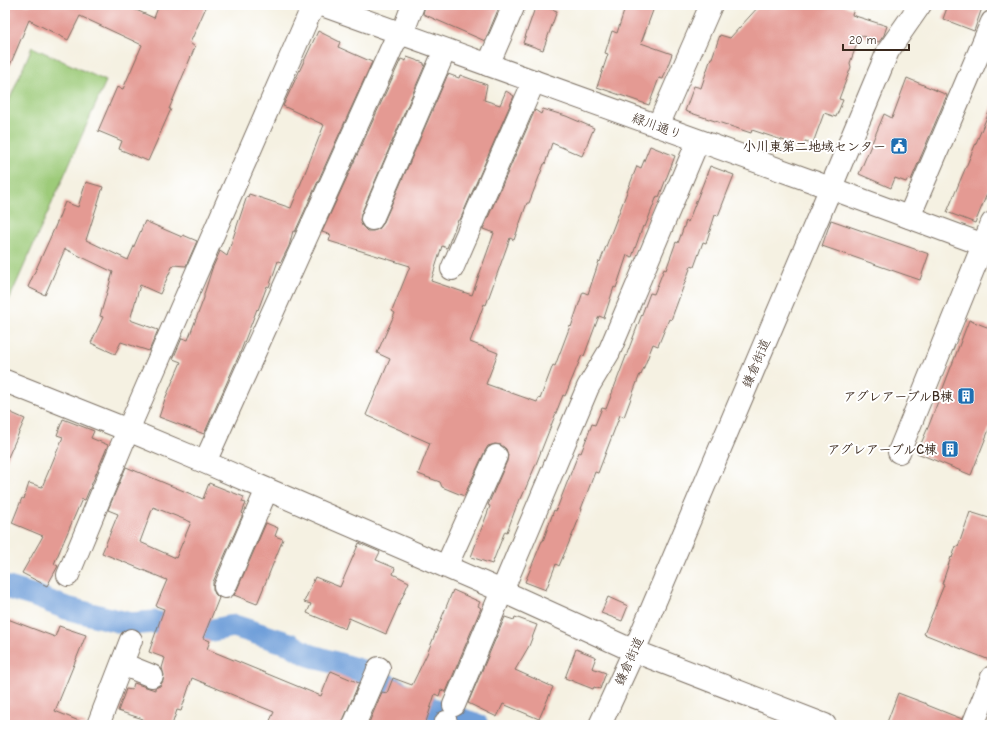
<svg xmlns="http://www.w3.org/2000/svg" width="997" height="730" font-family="'Comic Neue','Klee One',sans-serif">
	<rect width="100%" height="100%" fill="#fff"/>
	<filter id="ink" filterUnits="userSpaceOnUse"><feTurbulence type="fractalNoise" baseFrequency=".025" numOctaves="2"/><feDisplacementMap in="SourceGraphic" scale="8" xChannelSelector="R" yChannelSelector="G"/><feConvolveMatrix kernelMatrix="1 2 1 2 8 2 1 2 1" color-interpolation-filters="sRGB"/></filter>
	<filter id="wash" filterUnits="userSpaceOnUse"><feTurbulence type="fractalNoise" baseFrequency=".012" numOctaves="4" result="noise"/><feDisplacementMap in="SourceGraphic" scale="16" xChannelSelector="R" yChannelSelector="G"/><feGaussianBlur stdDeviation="0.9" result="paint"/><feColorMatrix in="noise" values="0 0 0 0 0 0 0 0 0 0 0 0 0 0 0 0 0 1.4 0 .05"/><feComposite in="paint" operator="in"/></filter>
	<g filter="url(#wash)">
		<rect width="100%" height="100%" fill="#f5f1e2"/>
		<path fill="#9dcb79" stroke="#6c7a4c" d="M32 47 106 81 5 309V110Z"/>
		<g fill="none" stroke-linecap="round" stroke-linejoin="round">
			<path stroke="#6f9fd9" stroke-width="23" d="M5 587 35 596 66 608 130 624 154 622 207 631 234 626 290 644 309 655 359 670 399 691 417 703 477 725"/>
		</g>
		<g id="blocks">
			<path fill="#e49a93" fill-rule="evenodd" d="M5 5H125L154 18 159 5H207L190 43 195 47 169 109H171L148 161 119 149 122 141 98 131 117 87 123 89 142 45 80 16 68 40 29 20 5 77Z
				M425 5H500L485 41 423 14Z
				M536 5H540L557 11 543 50 523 43Z
				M626 5H655L641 43 672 54 663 79 659 78 649 105 597 87 608 54 605 53 612 31 617 33Z
				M760 5H841L854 9 852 15 887 26 884 35 879 42 860 35 850 63 851 67 839 99 843 100 836 117 824 113 813 143 805 141 803 147 752 130 751 133 685 111 694 86 701 88 711 58H712L720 35 730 38Z
				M948 5H983L974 31 943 19Z
				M318 31 340 42 338 47 372 62 295 232 293 231 289 246 281 262 278 261 269 287 267 286 258 310 257 309 240 353 204 434 159 417 165 399 181 362 173 359 182 338 188 340 204 298V294L212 269 220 251 227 256 247 196 248 197 249 194 291 208 324 125 283 106Z
				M407 57 424 63V65H425L361 214 360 220 362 226 367 231H373L379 229 383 224 448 74 459 78 460 75 487 85 484 100 500 105 506 91 514 96 460 220H458L447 248 442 246 431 281 472 295 494 233 483 229 535 110 541 114 543 109 566 116 594 128 582 156 552 143 545 164H544L529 203H527L514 240 510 238 486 305 484 304 470 342 498 353 486 384 537 402 539 398 540 399 553 365 555 366 570 326 571 327 583 292 588 294 599 261 600 262 637 166 641 168 650 146 675 156 659 197 657 196 645 227 643 226 632 257 627 255 616 288 614 287 604 318 599 316 584 356 582 355 565 396 563 395 536 464 521 499H519L507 532 505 531 492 564 471 557 490 506 488 505 507 461 508 455 506 449 501 445 495 444 488 446 485 451 464 496 442 487 440 482 418 474 430 443 366 415 390 359 377 353 395 313 392 311 410 266 329 241 331 235 322 232 401 59 406 61Z
				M907 78 947 95 911 180 908 178 906 182 895 178 891 188 859 174 884 114 892 118Z
				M992 105V182L975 223 947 212Z
				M710 166 734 175 718 216 715 215 706 243 703 242 694 267 691 266 671 320 669 319 658 346 653 344 641 375 640 374 624 417 620 415 598 473 595 472 581 509H582L576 526 559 566 556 564 546 590 525 582 542 541H543L554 510 556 511 579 452 581 453 592 424 595 425 602 408 606 409 650 293 654 294 664 269 666 270 676 242 678 243 686 221 688 222Z
				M86 182 103 187 86 240 128 260 145 221 182 237 183 235 197 241 186 266 173 265 160 294 140 285 130 320 158 330 149 351 121 342 115 354 91 343 103 317 100 316 113 272 65 249 45 295 28 287 55 227 65 202 78 207Z
				M831 220 929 254 920 280 822 246Z
				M969 320 992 329V422L971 475 917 453 929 425Z
				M5 410 25 419 5 464Z
				M63 419 94 431 91 438 108 445 85 500 82 499 54 564 58 566 47 586 22 573 43 536 12 523 22 498 24 499 29 483 42 487 63 437 57 435Z
				M126 467 203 499 209 483 244 497 242 502 246 503 242 513 243 514 213 582V589L215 594 219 598 203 638 210 641 207 649 321 696 331 671 359 683 341 725H268L274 712 192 678 181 711 177 710 172 725H141L143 719 118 711 126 689 132 690 134 683 155 690V688L160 686 163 681 164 675 162 668 165 658 149 652 164 609 156 606 167 580 102 553 118 514 108 510ZM153 507 191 522 176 558 140 542Z
				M970 512 992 519V661L924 634 944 585 942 584 951 557 952 558 956 546 958 547Z
				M266 523 278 528 275 536 283 539 257 604 234 595 236 592Z
				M359 543 380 552 376 560 395 568 393 574 409 582 386 634 349 618 345 629 307 613 311 604 304 602 315 577 340 587Z
				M453 590 480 602 478 606 481 608 446 692 441 690 439 696 435 694 425 725H368L382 692 387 693 393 678 412 685 427 654Z
				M608 597 628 606 622 621 601 613Z
				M505 617 514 620 515 617 537 625 529 646 515 670 553 687 539 719 503 704 497 717 468 703Z
				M5 618 55 637 59 626 86 635 55 711 86 724V725H20L5 719Z
				M576 649 596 657 592 668 606 673 600 689 594 687 593 689 565 678Z
				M898 693 927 704V705L962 719 961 725H886Z"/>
		</g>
	</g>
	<g filter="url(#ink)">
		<use href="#blocks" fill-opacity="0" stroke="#7c7063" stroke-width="1"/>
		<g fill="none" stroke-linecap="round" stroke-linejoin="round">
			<defs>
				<path id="minor" d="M488 65 514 5
					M658 126 711 5
					M909 217 992 22
					M372 219 445 50
					M452 269 534 81
					M5 381 128 430 202 461 502 591 634 651 825 725
					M899 452 992 223
					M205 462 394 43 402 34 413 5
					M446 567 496 456
					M68 575 128 430 308 17 315 5
					M225 587 267 489
					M122 664 152 676
					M454 705 588 387 609 352 698 141
					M98 725 131 640
					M354 725 379 668
					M445 725 446 722
					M600 725 634 651 826 199 888 51 920 5
					M973 725 992 677"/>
				<path id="tertiary" d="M322 5 814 182 992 248"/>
			</defs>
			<use href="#minor" stroke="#7c7063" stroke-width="24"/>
			<use href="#tertiary" stroke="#7c7063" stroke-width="24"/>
			<use href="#minor" stroke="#fff" stroke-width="22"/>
			<use href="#tertiary" stroke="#fff" stroke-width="22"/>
		</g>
	</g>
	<defs>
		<symbol id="civic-square" viewBox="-11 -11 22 22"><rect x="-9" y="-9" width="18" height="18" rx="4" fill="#1f6fb2" stroke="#fff"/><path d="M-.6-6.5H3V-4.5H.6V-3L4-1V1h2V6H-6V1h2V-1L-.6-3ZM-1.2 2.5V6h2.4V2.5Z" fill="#fff"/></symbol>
		<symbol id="building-square" viewBox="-11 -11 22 22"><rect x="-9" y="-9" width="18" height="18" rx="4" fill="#1f6fb2" stroke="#fff"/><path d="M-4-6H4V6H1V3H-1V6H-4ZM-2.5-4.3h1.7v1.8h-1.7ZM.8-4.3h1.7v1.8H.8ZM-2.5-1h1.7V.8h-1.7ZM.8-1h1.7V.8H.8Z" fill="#fff"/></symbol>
	</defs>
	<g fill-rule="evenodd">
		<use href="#civic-square" x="889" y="136" width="20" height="20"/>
		<use href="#building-square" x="956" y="386" width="20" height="20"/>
		<use href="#building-square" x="940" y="439" width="20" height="20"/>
	</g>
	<g text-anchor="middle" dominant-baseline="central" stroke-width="4" stroke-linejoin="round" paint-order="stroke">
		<g font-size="13" fill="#3b2a1e" stroke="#fff">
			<text transform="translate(657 126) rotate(20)">緑川通り</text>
			<text transform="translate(756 363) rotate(-67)">鎌倉街道</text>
			<text transform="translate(629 661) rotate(-66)">鎌倉街道</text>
		</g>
		<g font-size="13" font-weight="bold" fill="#3b2a1e" stroke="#fff" text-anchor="end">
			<text x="886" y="146">小川東第二地域センター</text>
			<text x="953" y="396">アグレアーブルB棟</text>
			<text x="937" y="449">アグレアーブルC棟</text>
		</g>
	</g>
	<rect width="997" height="730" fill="none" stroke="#fff" stroke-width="20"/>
	<path d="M843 44v6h66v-6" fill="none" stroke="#3b2a1e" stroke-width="2"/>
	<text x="849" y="44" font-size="12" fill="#3b2a1e" stroke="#ffffff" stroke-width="3" paint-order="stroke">20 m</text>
</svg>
